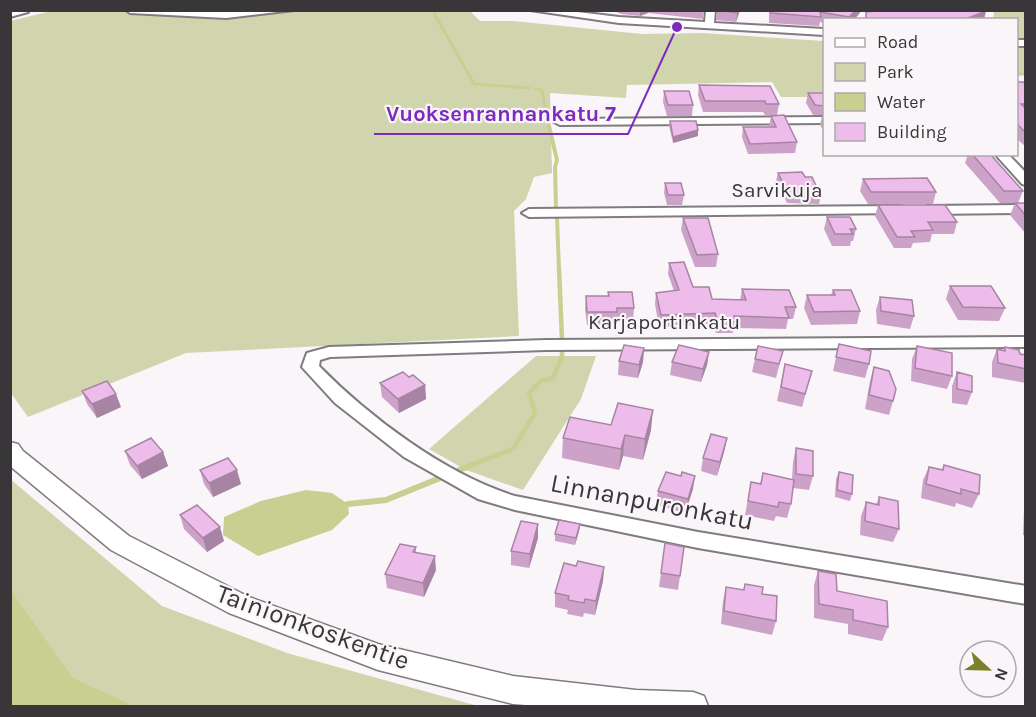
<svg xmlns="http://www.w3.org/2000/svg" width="1036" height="717" font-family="Karla,sans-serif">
	<rect width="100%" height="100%" fill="#f9f5f8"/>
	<path fill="#d1d5ae" d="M56 10H469L480 21H513L642 34 702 33 824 41V97H781L772 82 627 85 626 98 550 93 552 173 534 177 526 199 514 211 519 336 186 353 28 417 10 392V21Z
		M994 11H1025V75L1017 74 1016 20H993Z
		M536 356H596L581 399 523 490 466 470 429 449Z
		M10 479 162 606 287 653 478 706H98L76 684 11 600Z"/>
	<path fill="#c9cf91" d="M306 490 332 493 348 504 349 514 332 530 258 556 223 535 224 517 261 501Z
		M11 591 73 678 134 706H11Z"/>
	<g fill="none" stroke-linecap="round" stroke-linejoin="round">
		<path stroke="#c9cf91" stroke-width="3" d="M434 13 474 84 529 88
			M1016 74H1026
			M536 89 542 90 547 118"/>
		<path stroke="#c9cf91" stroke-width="4" d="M547 117 548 121
			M549 126 557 160 555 167 556 209
			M557 217 559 270"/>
		<path stroke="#c9cf91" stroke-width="4.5" d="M559 268 562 340
			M471 465 513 449 535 413 529 393 541 381 553 378 562 357V351"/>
		<path stroke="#c9cf91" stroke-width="6" d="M459 470 475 464
			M348 504 386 500 440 478"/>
		<defs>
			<path id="minor" d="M29 10 28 12 10 17V11Z
				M126 10H294L226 18 130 13Z
				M530 10H561L619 17 705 22 706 10H715L714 23 824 29V35L619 23Z
				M865 10H929L903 18Z
				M1016 40H1026V46H1016Z
				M824 117V123L560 125 554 122 560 119Z
				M995 154H1008L1026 173V185L1022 184Z
				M1026 205V213L927 214 920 210 927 206Z
				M899 206 904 207 906 210 904 213 529 217 522 213 529 209Z
				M1026 337V347L546 350 330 357 320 360 319 366C369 417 446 475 515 496L698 532 1026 586V604L698 548 515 510 478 499 404 457 335 403 302 367 307 353 329 347 546 340Z"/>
			<path id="major" d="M10 442 18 444 23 451 129 536 249 597 378 644 513 676 636 690 693 692 704 696 708 706H538L513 704 378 670 229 613 111 550 10 466Z"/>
		</defs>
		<use href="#minor" stroke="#7f7b7e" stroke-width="4"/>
		<use href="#major" stroke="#7f7b7e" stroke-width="3"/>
		<use href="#minor" fill="#fff" fill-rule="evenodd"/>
		<use href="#major" fill="#fff" fill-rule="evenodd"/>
	</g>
	<path fill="#cda2c9" d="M612 10H704L703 19 648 13 640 16 621 14Z
		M717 10H740L736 22 716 20Z
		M757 10H862L854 20H825V23L820 22 819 26 769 23V12Z
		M1017 82 1026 84V147L1017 139Z
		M699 85 779 104 777 115H765L763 112H703L698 95Z
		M664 91 693 105 692 116H667L663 102Z
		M808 93H825V133L820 125 822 116 824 115H813L806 103Z
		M771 116 797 142 795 153 748 154 742 137 743 127H769Z
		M670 121 698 136 673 143 669 126Z
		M968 154H990L1023 191 1018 203H1000L965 163Z
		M778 173 805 177 821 196 819 204 787 203 776 181Z
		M863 179 936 192 933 204H868L860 191Z
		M665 183 684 195 682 205H667L664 193Z
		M1015 203H1026V234L1010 215Z
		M878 205 957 222 954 234H932L930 242 913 243 911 248H894L875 216Z
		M827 217 856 229 853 241H851L850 246H832L824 229Z
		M683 218 718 254 716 267H695L681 230Z
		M669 263 693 287 712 299 740 300 742 289 796 307 793 319H788L786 329 734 328 733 333H716L713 324 659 327 655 304 656 293 674 291 668 274Z
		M950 286 1005 308 999 321 958 320 946 299Z
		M833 290 860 311 857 324 811 325 804 308 807 295H831Z
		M608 292 634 308 633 321H616V325H587L585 309 586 296H608Z
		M880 297 914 316 910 329 877 324 876 310Z
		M839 344 869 364 865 378 833 371Z
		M917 346 952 376 947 389 911 381 912 359Z
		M1005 347 1020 354 1026 355V383L992 377V362L997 349 1004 350Z
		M644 348 643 362 638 378 618 375 619 361Z
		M783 351 776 378 752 372 755 359Z
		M709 352 707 365 701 382 670 375 672 362Z
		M785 364 812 371 802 407 777 401Z
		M874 367 893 401 889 415 865 409 870 381Z
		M957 372 972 392 967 405 952 403V386Z
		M409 377 425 385 426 399 399 413 382 397 380 383Z
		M82 391 121 407 97 418 87 404Z
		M611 425 651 430 643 460 623 456 619 470 562 458 563 438Z
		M727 438 724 452 717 476 701 471 703 458Z
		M796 448 813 476 809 490 793 488 791 504 787 518 776 516 774 521 745 515 751 482 760 484 763 473 792 479 793 462Z
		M125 451 163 452 168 466 142 479 130 465Z
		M944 465 979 494 972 508 956 503 955 507 921 498 923 480 929 467 942 470Z
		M200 470 241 484 213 497 204 484Z
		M839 472 852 494 850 501 835 497 836 479Z
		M693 489 685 513 656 505 658 491Z
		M879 497 899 529 893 542 860 535 861 516 866 502 876 505Z
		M1026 506V536L1023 535 1024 509Z
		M180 515 224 541 207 552 184 529Z
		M538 524V538L529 568 511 565V551Z
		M580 524 579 531 575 545 555 541V534Z
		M416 547V552L436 570 424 597 387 588 385 574Z
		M576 566 604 567 603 581 595 615 584 613 583 617 567 614 568 610 555 607V593Z
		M818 571 837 591 888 627 882 641 848 634V624L814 618V585Z
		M661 573 680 576 678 590 659 587Z
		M745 584 776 621 772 635 721 624 723 601 726 587 743 590Z"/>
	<path fill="#a784a4" d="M640 10H648V13L640 16Z
		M738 10H740L736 22 737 13Z
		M856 10H862L854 20H848L849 17Z
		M986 11 984 20H963Z
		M698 130V136L673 143V137Z
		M644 348 643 362 638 378 639 365Z
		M709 352 707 365 701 382 703 369Z
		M425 385 426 399 399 413 398 399Z
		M116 394 121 407 97 418 92 404Z
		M653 410 651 430 643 460 645 439Z
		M625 435 623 456 619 470 621 449Z
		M727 438 724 452 717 476 720 462Z
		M163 452 168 466 142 479 137 466Z
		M237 470 241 484 213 497 209 483Z
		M695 476 693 489 685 513 688 499Z
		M538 524V538L529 568 530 554Z
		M580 524 579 531 575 545 576 538Z
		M220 527 224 541 207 552 203 538Z
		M435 556 436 570 424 597 423 583Z
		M604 567 603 581 595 615 596 601Z"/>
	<path fill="#eebcea" stroke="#a784a4" stroke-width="1.5" d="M718 10H738L737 13Z
		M771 10H856L849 17 820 12 821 17 771 13Z
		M884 10 906 11 909 10H986V11L963 20H875L866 18V12Z
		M1017 82H1023L1026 84V104H1021L1026 109V133L1017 124Z
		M699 85 770 86 779 104H766L765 101H705Z
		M664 91H689L693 105H668Z
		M808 93H825V106L815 105Z
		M784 115 797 142 750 144 743 127H776L771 116Z
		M670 121H696L698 130 673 137Z
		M972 154H990L1023 191H1004Z
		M802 172 805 177H812L821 196 789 195 778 173Z
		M927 178 936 192H871L863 179Z
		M665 183H681L684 195H668Z
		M1015 203H1026V216Z
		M878 205H945L957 222H928L933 230 911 231 915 237H897Z
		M827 217H850L856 229H850L853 234H835Z
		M683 218H708L718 254 697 255Z
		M684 262 693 287H709L712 299 746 300 742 289 789 290 796 307H785L789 318 734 316 735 322H718L715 313 661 315 656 293 679 290 669 263Z
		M950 286H991L1005 308 963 307Z
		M833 290H851L860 311 814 312 807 295H835Z
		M608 292H632L634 308H617V312H587L586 296H609Z
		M880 297 912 300 914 316 881 311Z
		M839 344 871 351 869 364 836 357Z
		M624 345 644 348 639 365 619 361Z
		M679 345 709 352 703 369 672 362Z
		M758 346 783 351 779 364 755 359Z
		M917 346 952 353V376L915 368Z
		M1005 347 1019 350 1020 354 1026 355V369L998 363 997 349 1005 351Z
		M785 364 812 371 805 394 781 387Z
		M874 367 889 371 896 389 893 401 869 395Z
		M403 372 409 377 413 375 425 385 398 399 380 383Z
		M957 372 972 376V392L957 389Z
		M107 381 116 394 92 404 82 391Z
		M618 403 653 410 645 439 625 435 621 449 563 438 570 417 611 425Z
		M711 434 727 438 720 462 703 458Z
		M151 438 163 452 137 466 125 451Z
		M796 448 813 451V476L796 474Z
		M228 458 237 470 209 483 200 470Z
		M944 465 980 475 979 494 961 489V494L926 484 929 467 943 470Z
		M666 472 681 476 682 472 695 476 688 499 658 491Z
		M839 472 853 475 852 494 837 490Z
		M763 473 794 480 791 504 779 502 778 507 748 501 751 482 761 484Z
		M879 497 898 501 899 529 865 521 866 502 879 505Z
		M197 505 220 527 203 538 180 515Z
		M559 520 580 524 576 538 555 534Z
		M521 521 538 524 530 554 511 551Z
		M665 543 684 547 680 576 661 573Z
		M400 544 416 547 413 552 435 556 423 583 385 574Z
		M578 561 604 567 596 601 585 599 584 603 568 600 569 596 555 593 564 563 576 566Z
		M818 571 836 574 837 591 887 601 888 627 853 620V610L819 604Z
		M745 584 763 587 762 594 777 596 776 621 724 611 726 587 744 590Z"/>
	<g text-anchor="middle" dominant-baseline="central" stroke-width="4.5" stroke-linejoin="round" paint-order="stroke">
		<g font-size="21" fill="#383638" stroke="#f9f5f8">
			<text x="777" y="190">Sarvikuja</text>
			<text x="664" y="322">Karjaportinkatu</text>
		</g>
		<g font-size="26" fill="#383638" stroke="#f9f5f8">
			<text transform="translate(652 502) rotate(11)">Linnanpuronkatu</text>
			<text transform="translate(313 627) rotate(20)">Tainionkoskentie</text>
		</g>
	</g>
	<path fill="none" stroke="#7b2cbf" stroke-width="2" d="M677 27L628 134H374"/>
	<circle fill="#7b2cbf" stroke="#f9f5f8" stroke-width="2" cx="677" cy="27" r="6"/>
	<g font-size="22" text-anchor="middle" font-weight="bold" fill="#7b2cbf" stroke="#f9f5f8" stroke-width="4.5" stroke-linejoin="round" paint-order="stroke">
		<text x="501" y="121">Vuoksenrannankatu 7</text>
	</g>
	<rect width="1036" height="717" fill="none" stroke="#383638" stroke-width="24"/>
	<rect x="823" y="18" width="195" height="138" fill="#f9f5f8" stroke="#aca9ab" stroke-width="1.5"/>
	<rect x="835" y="38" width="30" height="9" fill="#ffffff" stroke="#aca9ab" stroke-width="1.5"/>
	<text x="877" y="48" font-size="18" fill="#383638">Road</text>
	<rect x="835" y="63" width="30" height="18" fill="#d1d5ae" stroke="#aca9ab" stroke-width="1.5"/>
	<text x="877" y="78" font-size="18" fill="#383638">Park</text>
	<rect x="835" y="93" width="30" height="18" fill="#c9cf91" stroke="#aca9ab" stroke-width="1.5"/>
	<text x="877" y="108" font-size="18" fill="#383638">Water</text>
	<rect x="835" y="123" width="30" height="18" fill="#eebcea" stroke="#aca9ab" stroke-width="1.5"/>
	<text x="877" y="138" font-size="18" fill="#383638">Building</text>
	<g transform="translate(988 669) rotate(112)"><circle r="28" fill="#f9f5f8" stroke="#aca9ab" stroke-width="1.5"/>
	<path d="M0-4.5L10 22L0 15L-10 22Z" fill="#7b802b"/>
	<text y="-9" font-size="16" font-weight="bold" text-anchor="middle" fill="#383638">N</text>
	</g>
</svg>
